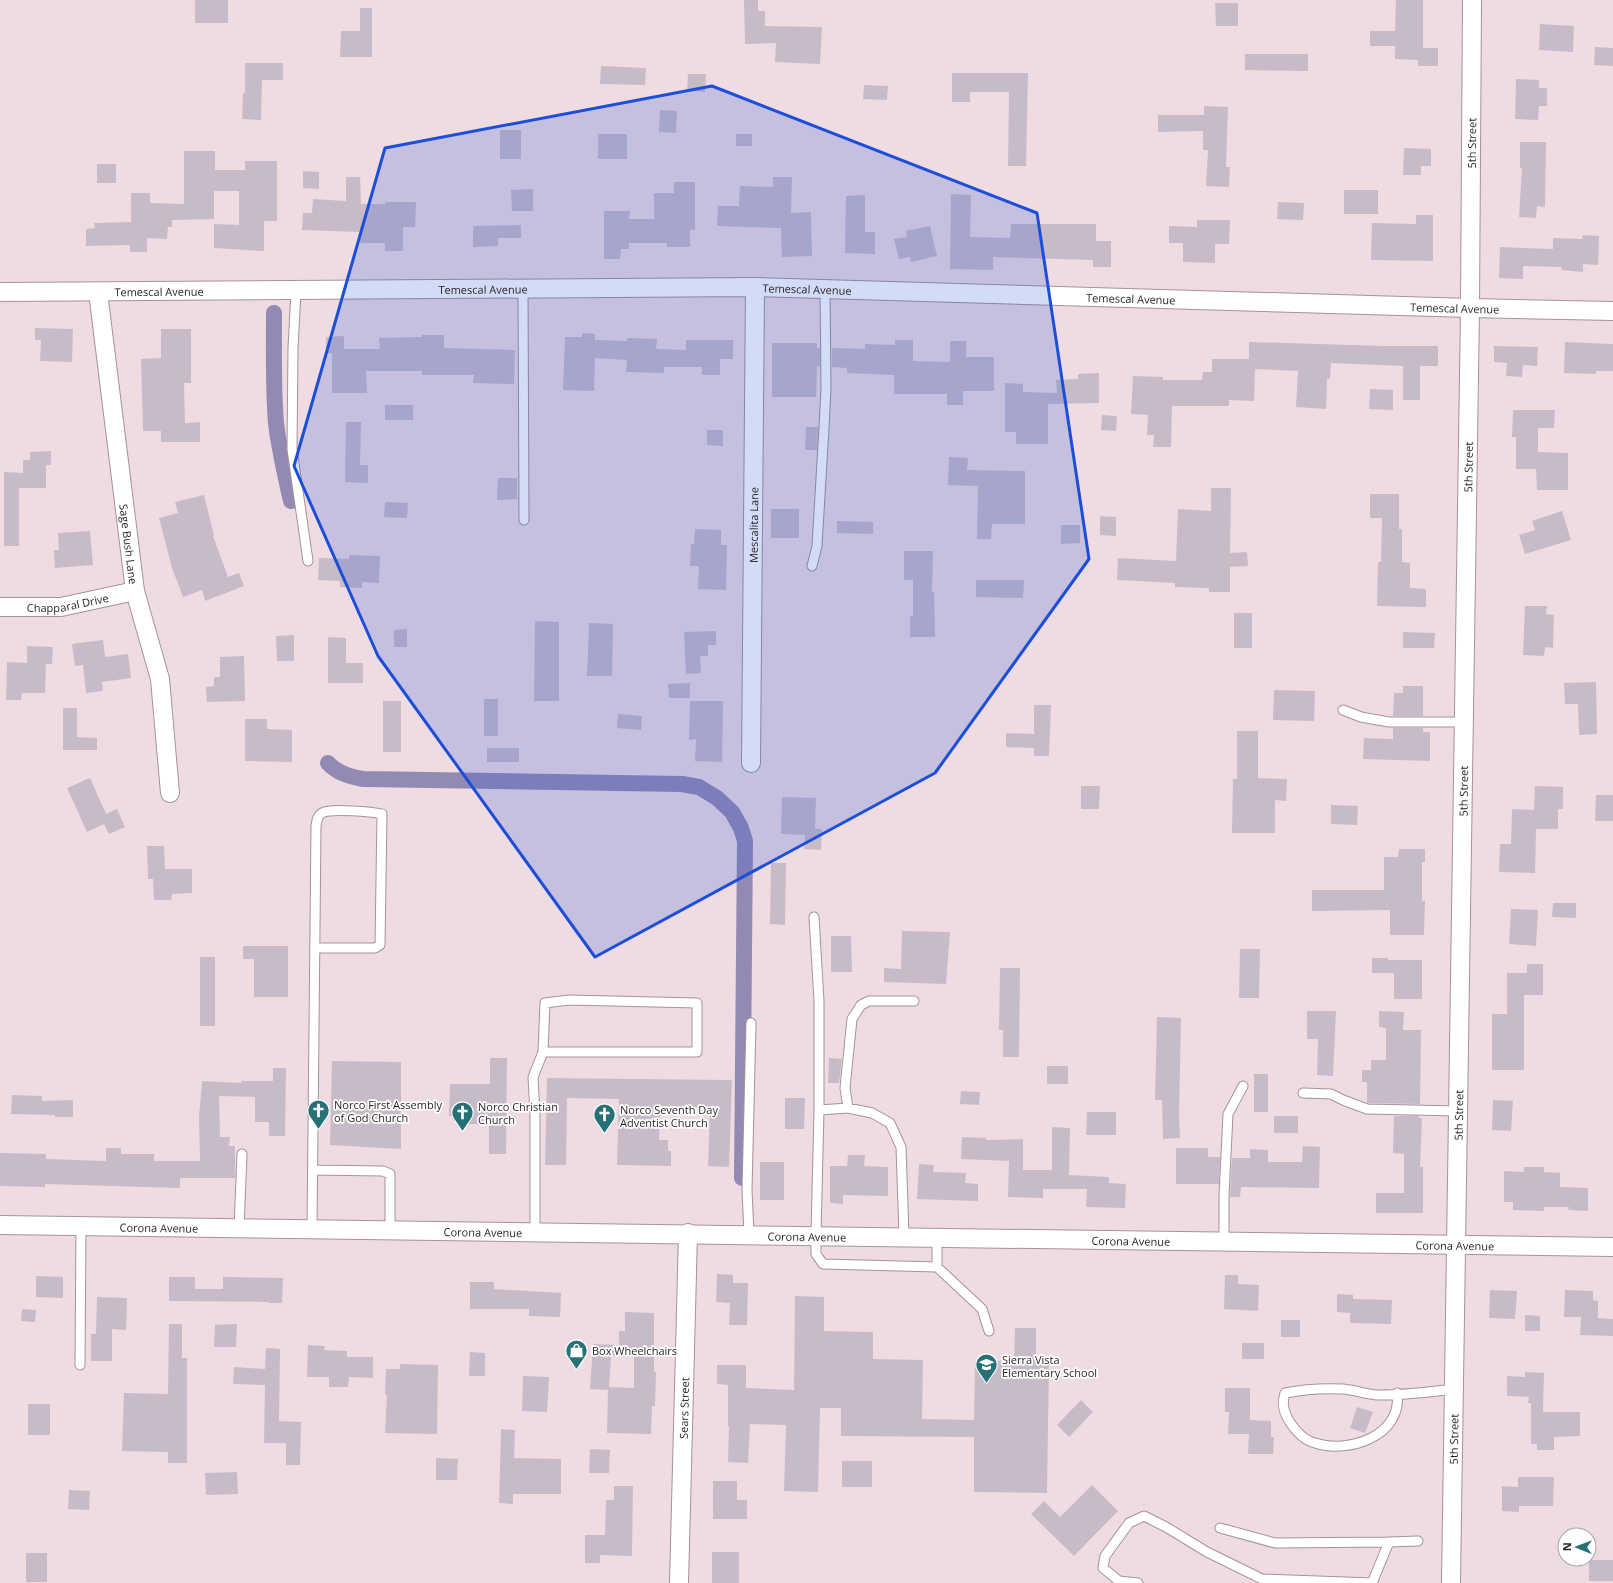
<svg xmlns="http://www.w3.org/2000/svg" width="1613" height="1583" font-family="'Open Sans',sans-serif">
	<rect width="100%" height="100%" fill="#efdce2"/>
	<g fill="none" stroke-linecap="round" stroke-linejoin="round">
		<path stroke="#938ab4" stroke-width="16" d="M274 313C274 350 273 387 276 423 279 449 285 475 291 501
			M328 763C337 773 350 777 363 779L682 784 699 787 717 798 732 812 741 828 745 841 742 1178"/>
	</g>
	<path fill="#c8bbc8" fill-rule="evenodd" d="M195 0H228V23H195Z
		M744 0H758V11H765V26L822 27 820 64 775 62 776 43 745 44Z
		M1396 0H1423V48H1438V66H1418V60L1395 59V46H1370V31H1395Z
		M1215 3H1238V26H1216Z
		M360 8H372V57H340L341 31H360Z
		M1540 24 1574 26 1573 52 1539 50Z
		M1595 47 1613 48V66L1594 65Z
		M1245 54H1308V71L1245 70Z
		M245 63H283V80H262L261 120 242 119 243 93H245Z
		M601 66 646 68 645 85 600 84Z
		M952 73H1028L1026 166H1008L1009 92H970V102H952Z
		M688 74H706L705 92 687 91Z
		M1516 79 1539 80V88H1547V106H1539L1538 120 1515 119Z
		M864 85 888 86 887 100 863 99Z
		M1204 106 1228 107 1226 167H1230L1229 187 1206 186 1208 150H1203V131L1158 132V115H1204Z
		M660 110 677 111 676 133 659 132Z
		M500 130H521V159H500Z
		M598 134H627V159H598Z
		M736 134H752V146H736Z
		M1520 142H1546L1545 207 1537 206 1536 218 1519 217 1522 168H1520Z
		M1404 148 1431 149V166H1421V175H1403Z
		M184 151H215V170H245V161H277V221H264V251L214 248V224L239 225V191H214V219L172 220V227H168L167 239 147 238V252H130V245L86 246V229L95 228 94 223 131 222V193H150V203L184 204Z
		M97 164H116V183H97Z
		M303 171 319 172V189L303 188Z
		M346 177H360L361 204H385V202H416L415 227H403V251H385V243H360V232L302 230 303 213H312L313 199 346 201Z
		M773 177H792L791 213 811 212 812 256 782 257 781 228 717 226 718 206H739L740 186 773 187Z
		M674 182H695V230H690V247H667V243H629V249H621L620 259H604V211H630L629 219H654V193H674Z
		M533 189V211H512L511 190Z
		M1344 190H1378V214H1344Z
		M951 194 971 195 970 237 1010 238 1011 224H1096V241H1111V267H1093V260L993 257V270L950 269Z
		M865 195V232H875V254L845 253 846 196Z
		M1278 202 1304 203 1303 220 1277 219Z
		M1416 215H1433V261L1371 260 1372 223 1416 224Z
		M1197 220H1230L1229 244H1215V263L1183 262V243H1169V226L1197 227Z
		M521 225V238H498V246L473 247V226Z
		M930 226 937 256 911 262 910 257 899 259 894 239 907 237 906 231Z
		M1583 235 1599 236 1598 265 1583 264V272L1561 270 1562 267 1523 266V279L1499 278 1500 247 1553 249V238L1582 239Z
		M35 328 73 329 72 362 40 361 41 340H35Z
		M161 329H191V383H184L185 423 200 422V442H161V431H143L141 359 161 358Z
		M582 333 595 334V340L627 341V338L657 339 656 349 686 350V340H733V359H720V375H702V367H664V373L626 372 627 360 595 358 594 391 563 390 565 337H582Z
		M422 335H444V348L515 350 514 384 473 383 474 375H422V371H366L367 393H332V353L326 354V337L344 336V349H380L379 338 422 337Z
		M895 340H913V361L950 362V341H966V357H994V391H963V405H947V394H894V375L847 373V368L832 367V348L865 349V344L895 345Z
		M1249 342 1384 346H1438V366H1420V400H1403V366L1331 363 1330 379H1327L1326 409 1296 407 1298 371 1255 369 1254 401 1229 400V406H1172L1171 447H1153L1154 435H1147L1148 415 1131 414 1133 376 1163 377V380H1202L1203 372H1212V359H1249Z
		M1565 342 1613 344V371H1596V374L1564 373Z
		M772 343H817V348H820V367L817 366 816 397H772Z
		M1494 346 1538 347 1537 366 1523 365 1522 377 1506 376 1507 363 1494 362Z
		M1099 373V403L1048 404V444H1016V432H1005V383L1023 384V392L1057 393 1056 380 1078 379V374Z
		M1370 389 1393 390V410L1369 409Z
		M385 405H413V420H385Z
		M1513 410H1555L1554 428H1538V452L1568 453V490H1537L1536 469H1516V437H1512Z
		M1102 415 1117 416 1116 431 1101 430Z
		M346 422H361L360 465H368V483L345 482Z
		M806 427H818L817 450H805Z
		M707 430H723V446L707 445Z
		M51 451V465H46V488H19V546H4V472L23 473V460H30V452Z
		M949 457 968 458 967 470 1025 471V524H992L991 539H977L978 486 948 485Z
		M498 478H517V499L497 500Z
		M1211 488H1231L1230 553 1247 552 1248 566 1230 567V592H1209V588L1175 587V583L1117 580 1118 558 1176 561 1178 509 1211 511Z
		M1370 494H1399V529H1402V562L1410 563V588L1426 589V607L1377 606 1378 562H1381L1382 518H1370Z
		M204 495 214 535 213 536 228 577 239 573 244 586 205 601 202 590 183 597 172 568 159 518 178 513 175 502Z
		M385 502 408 503 407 518 384 517Z
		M771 509H799V538H771Z
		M1562 511 1571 540 1525 554 1519 535 1535 530 1532 521Z
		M1100 516 1116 517V536L1100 535Z
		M837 521 873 522V534L837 533Z
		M1061 525H1080V543L1061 544Z
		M695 529 721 530V545H727L726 590 698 589 699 566H690L691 544H694Z
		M90 531 93 565 55 568 54 550H59L58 533Z
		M904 551H933L932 592H934L935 637H910V616H913V580H904Z
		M349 555 380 556 379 583 362 582V588L340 587V581L318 580 319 558 349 559Z
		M976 580H1024L1023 598 976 597Z
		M1525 606H1547L1546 614 1554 615 1553 648 1545 647 1544 656 1523 655Z
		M1234 613H1252V648H1234Z
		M535 621 559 622V701H534Z
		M589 623 613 624 612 676H587Z
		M407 629V647H394V630Z
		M716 631V645H708V656H700L701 673 686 674 684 632Z
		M1403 632 1435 633 1434 648H1403Z
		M294 635V661H277L276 636Z
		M328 637 346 638V663H363V683H328Z
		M103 640 105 657 128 654 131 678 102 682 103 691 86 693 83 665 75 666 72 644Z
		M27 646 53 647 52 664H46L45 693H22L21 700H6L7 662 27 663Z
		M244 656 245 701 207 702 206 687 214 686V677H220V657Z
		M1596 682 1597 734 1579 735 1578 704H1565L1564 683Z
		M690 683V698H669L668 684Z
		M1403 686H1423V716H1393L1394 693H1403Z
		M1274 690 1315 691 1314 721 1273 720Z
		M484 699H498V736H484Z
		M383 701H401V752H383Z
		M690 701H723L722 762 695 761 696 739 689 740Z
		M1034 705H1051L1049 756H1034V748L1006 747V733L1034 734Z
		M63 708H77V737L97 738V750H63Z
		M618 714 642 716 641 730 617 728Z
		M245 719H267V729L292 730V762L245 761Z
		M1393 728H1423V732H1430V761L1363 759 1364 738 1393 739Z
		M1237 731H1258V778L1287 779 1286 801 1275 800V833H1232L1233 779H1237Z
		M487 748H519V762H487Z
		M90 778 106 814 117 809 125 827 109 834 104 824 87 832 67 788Z
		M1081 786H1100L1099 809H1081Z
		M1535 786 1563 787V809H1558V829H1536L1535 873 1499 872 1500 844H1511L1512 809 1534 810Z
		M1596 795H1613V821H1595Z
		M782 797 816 798 815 829H822L821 850 804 849 805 835 781 834Z
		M1331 805 1358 806 1357 825 1331 824Z
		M147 846H164L165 869H192V893L172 894 171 900H154L153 879H148Z
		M1399 849H1425V862H1422V901H1425L1424 935H1390V910L1312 911V890H1384V857H1398Z
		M771 863H786L785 925 770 924Z
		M1553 903H1576V918L1552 917Z
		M1511 909 1538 910 1536 946 1509 944Z
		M902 931 950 932 946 984 884 982V968L901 969Z
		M831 936H851L852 972H831Z
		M243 946H288V997H254V959H243Z
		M1240 949H1260L1259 998H1239Z
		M200 957H215V1026H200Z
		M1372 958H1388V960H1422V999H1394V973H1372Z
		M1527 964H1543V995H1524V1070H1492V1014H1507V973H1527Z
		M1000 968H1020L1019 1057H1003V1030H999Z
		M1307 1011H1336L1333 1076 1317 1075 1318 1039H1307Z
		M1379 1011 1404 1012 1403 1030H1421L1420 1104 1367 1103V1082H1362V1070H1371V1060H1386V1028L1379 1027Z
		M1157 1017 1181 1018 1179 1114 1180 1138 1163 1139 1162 1100H1155Z
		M490 1058H507L506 1154H489V1124H458L459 1116H449L450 1084H490Z
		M829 1058 842 1059 839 1083H828Z
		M332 1061 401 1062V1149L330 1145Z
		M1047 1066H1068V1084H1047Z
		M273 1068H286L285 1136H269V1122H255V1097L219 1096 220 1137H230L229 1146H235V1178H180V1188L45 1184V1187L0 1186V1153L46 1154V1159L106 1161V1148H121V1154H154V1161H200L199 1117 202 1081 241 1083V1081H273Z
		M1254 1074H1268V1112H1254Z
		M547 1078 732 1080 729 1167 708 1166 710 1108 660 1106 659 1140H668V1151H671V1166L617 1165 619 1099 567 1098 566 1165H545Z
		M961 1091 980 1092 979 1105 960 1104Z
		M12 1095 42 1096V1101L73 1100V1117H55V1115L11 1114Z
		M785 1098H805L804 1129H785Z
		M1493 1100 1513 1101 1511 1131 1492 1130Z
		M1087 1112H1116V1135H1086Z
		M1274 1116H1298V1133H1274Z
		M1394 1116H1419V1118H1422L1420 1167H1423V1213H1376V1193H1404V1154L1393 1153Z
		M1052 1127 1070 1128 1069 1175 1109 1177V1183L1126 1184 1125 1208 1086 1207 1087 1189H1043V1198L1008 1197 1009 1161 961 1159 962 1137 986 1138V1140L1023 1139V1170H1052Z
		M1303 1146 1320 1147 1319 1188 1241 1187 1240 1197H1230L1232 1158H1250V1149L1268 1150V1162H1302Z
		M1176 1148H1208V1157H1220L1219 1184H1176Z
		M848 1155H865L864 1166 888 1167V1196L843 1195V1204L830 1203V1166H847Z
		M760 1162H784V1200H760Z
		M919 1164 934 1165 933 1172 966 1173 965 1183 978 1184V1201L917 1199Z
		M1524 1167H1544V1172L1560 1173V1187L1588 1188V1211L1568 1210 1569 1207H1544V1211L1513 1210V1202H1504V1171L1524 1172Z
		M717 1274 733 1275V1283H748L747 1325H729L730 1303 716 1302Z
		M1225 1275H1238V1284L1259 1285 1258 1311 1224 1309Z
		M36 1276 63 1277V1298L36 1297Z
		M169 1277H195V1289H223V1277L283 1278 282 1303H269V1302L169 1301Z
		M470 1282H494V1289L561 1293 560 1317 529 1316V1309H470Z
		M1490 1290 1517 1291 1515 1319 1489 1318Z
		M1565 1290 1593 1291V1300L1598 1301V1318L1613 1319V1336L1580 1335 1581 1317H1564Z
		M1337 1294 1353 1295V1299L1392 1300 1391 1324 1350 1323V1313L1337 1312Z
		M795 1296 824 1297V1331L873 1332V1359L923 1360 922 1419 974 1420 975 1361H1014L1015 1328H1036V1361L1049 1362 1047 1493 974 1492V1437L843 1436H841V1408H820L818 1492 784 1491 786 1425 750 1424 748 1463 728 1462 729 1426H728V1385L717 1384V1365H746V1388L794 1390Z
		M97 1297 127 1298 126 1330 112 1329V1361H91V1334H96Z
		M22 1309 36 1310 35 1322 21 1321Z
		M625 1312 654 1313V1372H656L655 1406H652L651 1434 607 1433 608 1390 590 1389 593 1344 619 1345V1331H625ZM611 1356 634 1357V1388L609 1387Z
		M1525 1315 1540 1316V1331H1525Z
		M1281 1320H1300V1337H1281Z
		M169 1324H182V1358H187V1463H168V1452L122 1451 124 1393 168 1394Z
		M237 1324 236 1347H214L215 1325Z
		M1242 1343H1264V1359H1242Z
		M308 1345 325 1346 324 1350 347 1351V1357H373V1378L349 1377 348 1387H329V1377H307Z
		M266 1348 280 1349 279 1421 301 1422 300 1465H286V1443H264L265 1385 233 1384 234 1367 265 1369Z
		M470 1352 485 1353V1376H469Z
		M400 1364 438 1365 437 1434 385 1433 387 1395H385L386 1369H400Z
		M1525 1372 1544 1373 1543 1412H1580V1436L1554 1437V1450H1537V1444H1531V1403H1528L1529 1397 1507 1396V1376L1525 1377Z
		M523 1376 549 1377 547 1412 522 1411Z
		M1225 1388H1250V1420L1271 1421V1437H1274L1273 1454H1248L1249 1434H1228L1229 1412H1225Z
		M1081 1400 1093 1412 1069 1437 1057 1425Z
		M28 1404H50V1435H28Z
		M1357 1407 1373 1412 1365 1433 1350 1428Z
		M501 1429 515 1430 514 1458 561 1459V1494H513V1504L499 1503Z
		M590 1449 610 1450 609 1473H589Z
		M436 1458 458 1459 457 1480H436Z
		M842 1461H872V1487H842Z
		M237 1472 238 1494 206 1495 205 1473Z
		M1518 1477H1554L1553 1506H1519V1512L1502 1511V1486L1518 1487Z
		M713 1481H737V1500H747V1519H713Z
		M1092 1485 1118 1511 1074 1556 1031 1514 1044 1501 1060 1517Z
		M614 1486H633L632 1556 600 1555V1563H585V1535H605L606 1500H614Z
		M69 1490 90 1491 89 1510 68 1509Z
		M712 1552H739V1583H712Z
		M26 1553H47V1582H26Z
		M1589 1560H1613V1581H1589Z"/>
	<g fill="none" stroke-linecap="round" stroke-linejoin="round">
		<defs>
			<path id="service" d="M523 289 524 520
				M296 291 293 348 292 449 308 561
				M812 566 817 546 824 428 826 388 825 289
				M1343 710 1361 717 1389 722H1464
				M814 917 819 1001V1110L816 1235V1254L823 1264 937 1267 982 1309 989 1331
				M1303 1093 1331 1094 1343 1100 1367 1109 1458 1111
				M848 1108 845 1088 852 1019 861 1005 869 1001H914
				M819 1110 848 1108 872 1113 890 1123 901 1147 904 1236
				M313 1170 383 1171 390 1174V1230
				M239 1228 242 1154
				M312 1229 316 826C317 821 317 816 322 813 330 808 373 812 382 814L380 945 375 948H315
				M535 1231V1114L533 1077 543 1052H697V1003L569 1000 545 1003 543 1052
				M749 1234 747 1190 751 1023
				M1224 1241V1195L1228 1114 1243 1086
				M937 1267V1237
				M80 1365 81 1226
				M1397 1393C1403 1436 1348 1454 1315 1443 1303 1440 1294 1429 1288 1419 1283 1410 1282 1403 1285 1393 1305 1389 1324 1388 1343 1389 1356 1390 1368 1395 1380 1395 1405 1395 1430 1392 1454 1389
				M1220 1528 1275 1543 1389 1542
				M1138 1583 1119 1581 1103 1568 1105 1556 1129 1523 1144 1516 1166 1527 1207 1552 1262 1579 1372 1583
				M1372 1583 1389 1542 1418 1541"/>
			<g id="minor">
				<path id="s1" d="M0 292 755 287 1470 308 1613 311"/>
				<path id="s2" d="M98 292 135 591 160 679 170 793"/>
				<path id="s3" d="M0 607H61L135 591"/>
				<path id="s4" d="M751 763 755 287"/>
				<path id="s5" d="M0 1225 1613 1247"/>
				<path id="s6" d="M679 1583 688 1233"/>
				<path id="s7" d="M1451 1583 1470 308 1472 0"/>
			</g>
		</defs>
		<use href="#service" stroke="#a59399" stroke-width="11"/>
		<use href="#minor" stroke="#a59399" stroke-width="20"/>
		<use href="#service" stroke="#fff" stroke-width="9"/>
		<use href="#minor" stroke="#fff" stroke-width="18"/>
	</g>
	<path fill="#1d4ed8" fill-opacity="0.2" stroke="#1d4ed8" stroke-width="3" stroke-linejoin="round" d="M712 86 1037 213 1089 559 935 773 595 957 378 656 294 466 385 148Z"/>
	<defs>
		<symbol id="church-pin" viewBox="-11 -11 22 30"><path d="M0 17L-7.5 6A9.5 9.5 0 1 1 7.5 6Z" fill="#267176" stroke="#fff"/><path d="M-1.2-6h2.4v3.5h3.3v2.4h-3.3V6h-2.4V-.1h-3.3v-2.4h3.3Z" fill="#fff"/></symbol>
		<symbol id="shop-pin" viewBox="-11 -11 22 30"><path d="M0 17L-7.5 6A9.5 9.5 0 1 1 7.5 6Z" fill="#267176" stroke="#fff"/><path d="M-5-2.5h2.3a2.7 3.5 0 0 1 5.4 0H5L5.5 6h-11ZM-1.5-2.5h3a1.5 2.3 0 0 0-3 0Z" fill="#fff"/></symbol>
		<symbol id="school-pin" viewBox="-11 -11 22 30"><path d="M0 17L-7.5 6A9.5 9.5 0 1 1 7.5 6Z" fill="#267176" stroke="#fff"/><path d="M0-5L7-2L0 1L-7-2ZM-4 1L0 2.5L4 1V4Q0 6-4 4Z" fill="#fff"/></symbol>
	</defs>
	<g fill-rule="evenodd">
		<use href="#church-pin" x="306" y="1098" width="25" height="34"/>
		<use href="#church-pin" x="450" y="1100" width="25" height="34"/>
		<use href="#church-pin" x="592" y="1102" width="25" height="34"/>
		<use href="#shop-pin" x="564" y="1338" width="25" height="34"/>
		<use href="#school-pin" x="974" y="1352" width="25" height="34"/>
	</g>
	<g text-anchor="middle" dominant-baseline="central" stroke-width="3.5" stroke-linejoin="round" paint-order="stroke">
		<g font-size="11" fill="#261f21" stroke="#fff">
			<text stroke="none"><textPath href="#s7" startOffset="1440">5th Street</textPath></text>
			<text stroke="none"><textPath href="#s1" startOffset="483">Temescal Avenue</textPath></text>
			<text stroke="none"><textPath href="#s1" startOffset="807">Temescal Avenue</textPath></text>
			<text stroke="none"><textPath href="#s1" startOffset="159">Temescal Avenue</textPath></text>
			<text stroke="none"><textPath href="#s1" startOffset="1131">Temescal Avenue</textPath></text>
			<text stroke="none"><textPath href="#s1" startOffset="1455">Temescal Avenue</textPath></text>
			<text stroke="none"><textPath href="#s7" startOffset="1116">5th Street</textPath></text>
			<text stroke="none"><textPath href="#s4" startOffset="238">Mescalita Lane</textPath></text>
			<text stroke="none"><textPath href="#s2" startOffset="254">Sage Bush Lane</textPath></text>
			<text stroke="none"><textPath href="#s3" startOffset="68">Chapparal Drive</textPath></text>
			<text stroke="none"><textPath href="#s7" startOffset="792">5th Street</textPath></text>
			<text stroke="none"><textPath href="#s7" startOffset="468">5th Street</textPath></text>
			<text stroke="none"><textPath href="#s5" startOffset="159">Corona Avenue</textPath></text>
			<text stroke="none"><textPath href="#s5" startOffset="483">Corona Avenue</textPath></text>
			<text stroke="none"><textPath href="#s5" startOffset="807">Corona Avenue</textPath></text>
			<text stroke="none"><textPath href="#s5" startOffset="1131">Corona Avenue</textPath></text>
			<text stroke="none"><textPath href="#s5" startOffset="1455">Corona Avenue</textPath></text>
			<text stroke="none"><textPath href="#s6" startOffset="175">Sears Street</textPath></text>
			<text stroke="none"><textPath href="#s7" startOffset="144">5th Street</textPath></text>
		</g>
		<g font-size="11" fill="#261f21" stroke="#fff" text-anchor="start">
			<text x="334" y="1104">Norco First Assembly<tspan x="334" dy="13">of God Church</tspan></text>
			<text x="478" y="1106">Norco Christian<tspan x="478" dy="13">Church</tspan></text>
			<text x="620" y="1109">Norco Seventh Day<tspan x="620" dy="13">Adventist Church</tspan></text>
			<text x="592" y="1350">Box Wheelchairs</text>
			<text x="1002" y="1359">Sierra Vista<tspan x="1002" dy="13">Elementary School</tspan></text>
		</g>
	</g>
	<g transform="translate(1577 1547) rotate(271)"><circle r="19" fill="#ffffff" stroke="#a8a5a6"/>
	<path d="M0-3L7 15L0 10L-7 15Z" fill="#267176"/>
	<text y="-6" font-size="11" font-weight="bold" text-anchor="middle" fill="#261f21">N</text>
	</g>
</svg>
